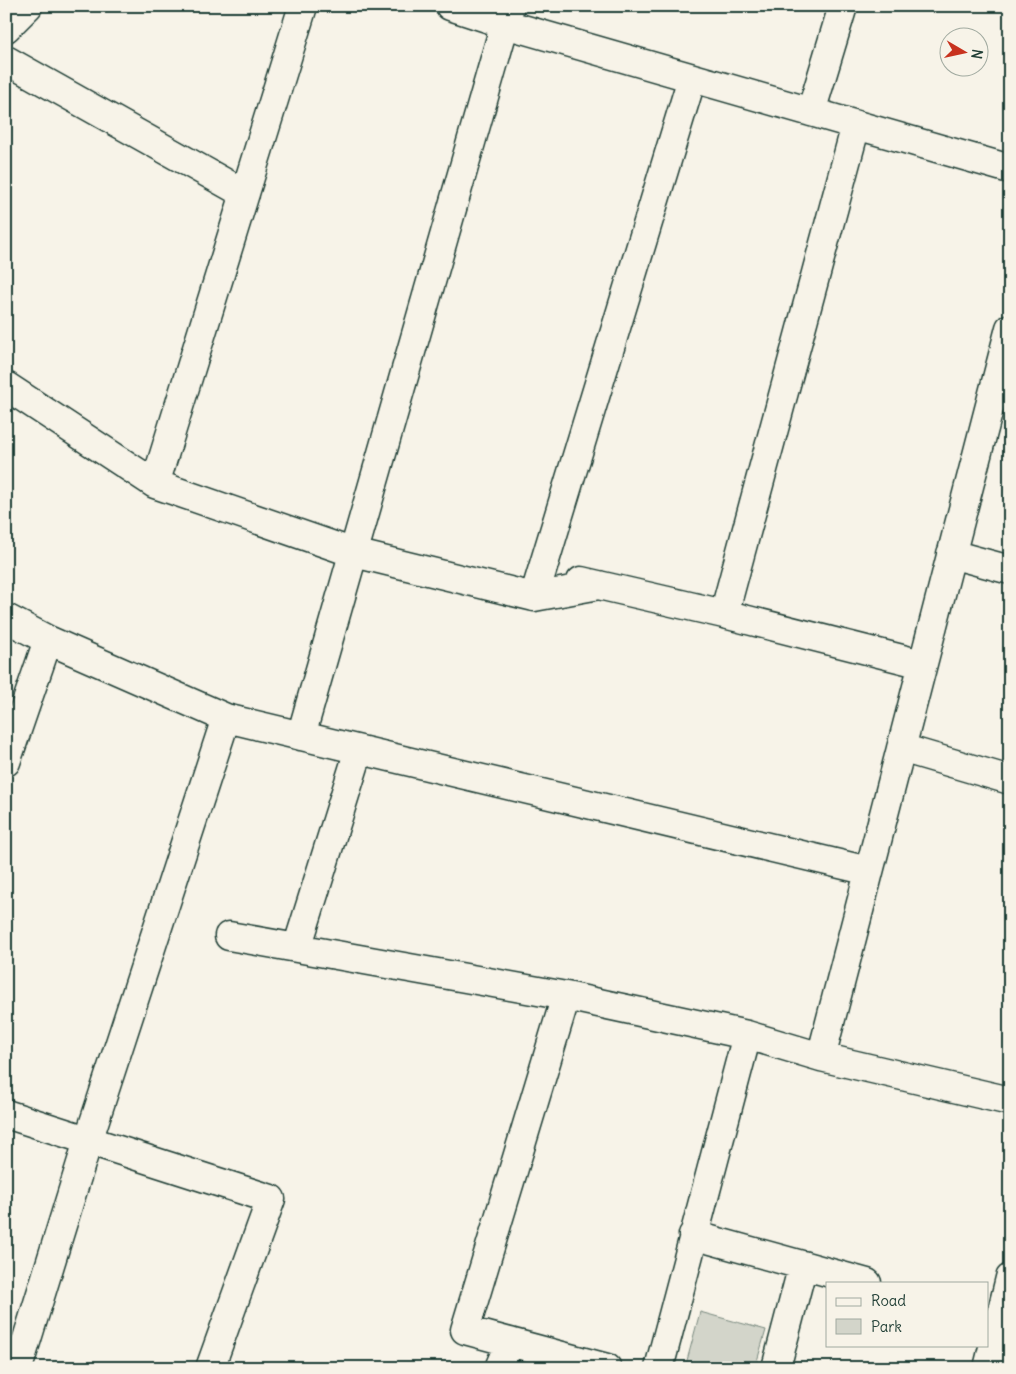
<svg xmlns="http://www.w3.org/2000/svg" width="1016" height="1374" font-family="Delius,sans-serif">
	<rect width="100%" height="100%" fill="#f7f3e8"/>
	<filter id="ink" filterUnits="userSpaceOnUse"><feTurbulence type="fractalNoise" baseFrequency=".02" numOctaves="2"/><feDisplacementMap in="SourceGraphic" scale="10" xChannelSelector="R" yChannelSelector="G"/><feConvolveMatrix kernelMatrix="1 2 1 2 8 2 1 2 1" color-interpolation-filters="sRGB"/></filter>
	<g filter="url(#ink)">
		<path fill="#d3d5ca" stroke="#79897f" d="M700 1312 766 1330 755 1368H685Z"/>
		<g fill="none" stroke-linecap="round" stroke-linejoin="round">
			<defs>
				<path id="minor" d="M450 6 505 24 1010 169
					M6 28 28 6
					M6 60 245 194
					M811 112 843 6
					M6 386 155 484 354 553 534 597 599 585
					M155 484 303 6
					M951 554 1010 570
					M581 581 724 614 922 664
					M534 597 692 78
					M724 614 856 125
					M6 618 48 640 226 718 869 871
					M301 736 510 6
					M901 748 1010 780
					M6 762 48 640
					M229 936 297 948 359 750
					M297 948 566 996 747 1035 821 1057 1010 1101
					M566 996 465 1330 607 1368
					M821 1057 1010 328
					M6 1114 271 1199 210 1368
					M693 1235 867 1283
					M18 1368 88 1141 226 718
					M499 1368 510 1342
					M659 1368 747 1035
					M776 1368 803 1265
					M988 1368 1010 1278"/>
			</defs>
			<use href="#minor" stroke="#1f3d34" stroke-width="31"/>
			<use href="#minor" stroke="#f7f3e8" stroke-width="28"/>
		</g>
	</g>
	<rect width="1016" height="1374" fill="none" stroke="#f7f3e8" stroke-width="25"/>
	<rect x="12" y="12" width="991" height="1349" fill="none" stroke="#1f3d34" stroke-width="2" filter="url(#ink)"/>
	<rect x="826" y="1282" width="162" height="65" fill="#f7f3e8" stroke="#a1aaa0"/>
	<rect x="836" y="1298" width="25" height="8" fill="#f7f3e8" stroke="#a1aaa0"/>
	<text x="871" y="1306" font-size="15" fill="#1f3d34">Road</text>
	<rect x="836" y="1319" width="25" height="15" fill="#d3d5ca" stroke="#a1aaa0"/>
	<text x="871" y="1332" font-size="15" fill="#1f3d34">Park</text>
	<g transform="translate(964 52) rotate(99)"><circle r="24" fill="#f7f3e8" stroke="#a1aaa0"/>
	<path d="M0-4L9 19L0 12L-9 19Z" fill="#c8321e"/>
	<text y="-8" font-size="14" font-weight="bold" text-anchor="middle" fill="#1f3d34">N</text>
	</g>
</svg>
